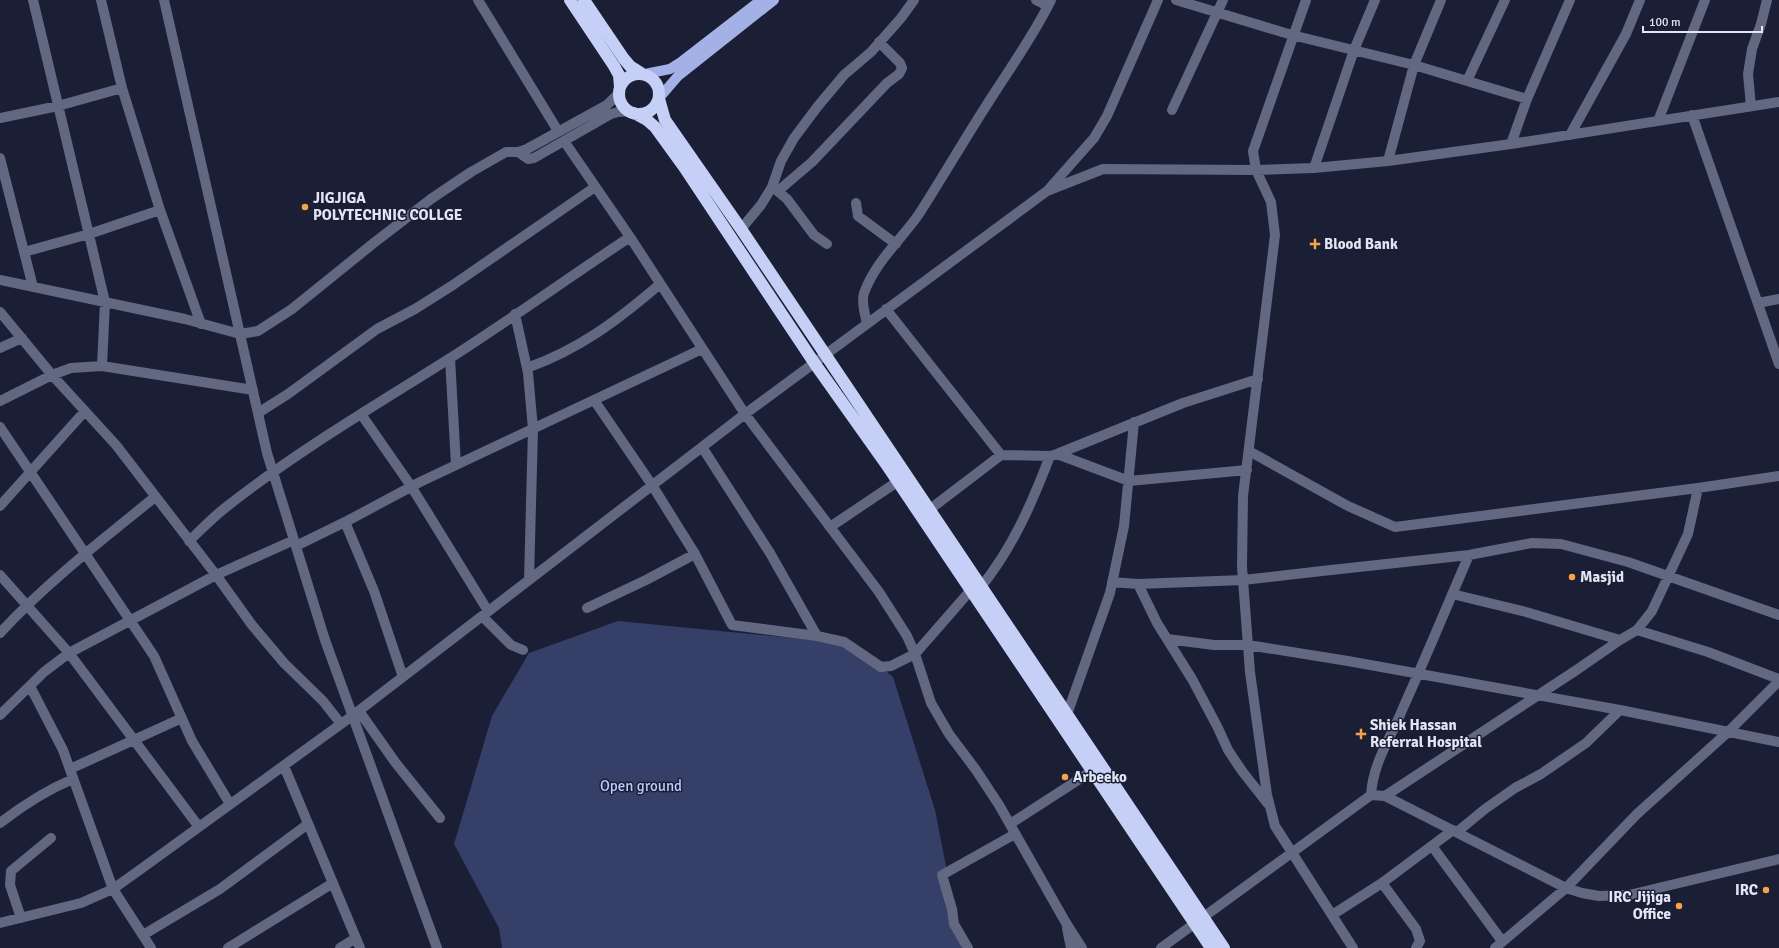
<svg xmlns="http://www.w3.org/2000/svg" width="1779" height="948" font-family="Signika,sans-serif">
	<rect width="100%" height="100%" fill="#1a1f35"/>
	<path fill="#363f67" d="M618 621 853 644 893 677 935 810 962 948H502L499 928 454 844 492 716 529 653Z"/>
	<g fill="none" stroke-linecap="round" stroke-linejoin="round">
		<path stroke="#626882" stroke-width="10" d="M33 0 105 302 102 366
			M101 0 122 88 160 210 201 324
			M164 0 267 453 325 640 437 948
			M478 0 558 131
			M1036 0 1048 6
			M1176 0 1292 35 1414 65 1527 99
			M1306 0 1253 151 1256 170 1271 202 1275 235 1243 496 1242 567 1250 672 1267 795 1275 826 1353 948
			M1467 81 1505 0
			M1751 106 1748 74 1752 49 1761 24 1767 0
			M1172 110 1223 0
			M1692 115 1779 364
			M0 118 58 106 122 88
			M1658 121 1705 0
			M1570 135 1626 34 1640 0
			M564 141 630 237 745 414 879 592 907 636 915 654 931 703 949 734 976 770 999 805 1066 923 1082 948
			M1511 144 1527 99 1570 0
			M518 152 528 159 534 158 611 114 618 112 629 111
			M0 158 33 287
			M1388 161 1414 65 1441 0
			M1314 168 1354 50 1375 0
			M774 188 787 199 814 235 827 244
			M1048 190 1094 138 1107 116 1158 0
			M778 191 812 162 887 83 899 74 902 68 900 63 879 42
			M856 203 858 216 896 244
			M741 229 761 205 772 187 781 161 794 138 818 106 844 75 871 52 901 18 914 0
			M24 252 89 234 160 210
			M0 280 185 319 240 334 258 331 292 309 375 242 431 199 471 172 506 152H518L527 149 607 105 619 93
			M1758 303 1779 299
			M886 309 1001 455 1050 456 1057 454 1183 403 1258 379
			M0 312 52 375 116 445 216 575 252 625 284 663 323 701 341 724
			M515 314 528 373 533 429 529 580
			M867 323C865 315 861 302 864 293 875 262 901 240 919 214 942 178 963 142 986 106 1008 71 1033 37 1051 0
			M0 348 22 338
			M450 358 456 465
			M527 368C580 349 618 320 660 284
			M594 400 652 485 695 554 732 625 817 636 844 642 881 667 891 666 915 654 970 591
			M0 401 52 375 71 368 102 366 253 390
			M258 413 288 394 377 329 415 309 453 285 595 187
			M361 414 411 486 488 611
			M0 427 154 656 192 741 230 804
			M702 447 770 553 817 636
			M1249 451 1348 506 1395 527 1698 488 1779 476
			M1057 454 1129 481 1247 470
			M0 506 85 411
			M929 510 1001 455
			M345 522 374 591 403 677
			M830 527 897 482
			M189 541C201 530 212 518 225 508 293 454 371 408 444 362 507 322 568 278 630 237
			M296 546 349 520 420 482 702 349
			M0 575 69 653 199 827
			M1112 582 1138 584 1157 623 1192 679 1217 726 1228 750 1242 771 1268 804
			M1138 584 1243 580 1322 571 1469 555 1532 543 1561 544 1628 562 1779 615
			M981 587C1013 547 1032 503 1050 456
			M1452 594 1526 612 1620 640
			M587 608 646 580 695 554
			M482 616 511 645 523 650
			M1637 630 1708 652 1779 679
			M0 633C46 583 102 540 155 497
			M1167 639 1214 645H1248L1348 661 1620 710 1779 742
			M30 686 63 750 113 889 151 948
			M359 711 395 762 440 818
			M0 715 44 672 69 653 216 575 294 540
			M1065 720 1110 593 1124 526 1134 422
			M284 766 360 948
			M70 769 182 718
			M1371 795C1373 762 1391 738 1403 708 1426 657 1447 606 1469 555
			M1385 796 1575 671 1620 640 1637 630 1652 611 1688 534 1698 488
			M0 823C22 806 47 790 73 779
			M1010 824 1092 771
			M1457 832 1485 809 1515 788 1541 774 1586 743 1620 710
			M1432 846 1502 941
			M1382 883 1416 929 1420 941 1416 948
			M1332 915 1382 883 1453 830
			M21 918 10 885 11 871 51 838
			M0 923 81 903 113 889 141 869 352 716 745 414 1047 191 1103 169 1256 170 1314 168 1388 161 1511 144 1779 102
			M1067 928 1071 948
			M143 935 220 889 308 824
			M228 948 333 883
			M340 948 356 938
			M968 948 954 924 952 909 942 875 1015 834
			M1161 948 1371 795 1385 796 1566 888 1582 893 1599 896 1629 895 1779 859
			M1495 948 1566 888 1637 814 1728 732 1779 681"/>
		<path stroke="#a4b1e7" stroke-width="10" d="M645 74 670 69 681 62 761 0
			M660 97 678 76 774 0"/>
		<path stroke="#c6d0f7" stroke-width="12" d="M570 0 614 66 619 75 620 87
			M584 0 624 59 630 66 641 73
			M619 94a20 20 0 1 1 40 0a20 20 0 1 1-40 0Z
			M659 99 665 120 741 229 1224 948
			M634 113 647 120 655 127 684 167 815 364 886 464 1211 948"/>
	</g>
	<g fill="#f7a248" stroke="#1a1f35" stroke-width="1.5">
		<circle cx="305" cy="207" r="4"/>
		<path d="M1313 238h4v4h4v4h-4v4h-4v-4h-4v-4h4z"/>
		<circle cx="1572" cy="577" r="4"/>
		<path d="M1359 728h4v4h4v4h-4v4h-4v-4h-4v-4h4z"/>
		<circle cx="1065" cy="777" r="4"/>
		<circle cx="1766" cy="890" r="4"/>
		<circle cx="1679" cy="906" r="4"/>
	</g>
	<g text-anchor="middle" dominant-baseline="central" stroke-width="3" stroke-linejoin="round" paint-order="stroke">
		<g font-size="15" font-weight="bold" fill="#e1e6f5" stroke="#1a1f35" text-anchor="start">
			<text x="313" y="198">JIGJIGA<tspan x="313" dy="17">POLYTECHNIC COLLGE</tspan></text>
			<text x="1324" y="244">Blood Bank</text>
			<text x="1580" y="577">Masjid</text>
			<text x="1370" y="725">Shiek Hassan<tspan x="1370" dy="17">Referral Hospital</tspan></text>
			<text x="1073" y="777">Arbeeko</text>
			<text x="1758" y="890" text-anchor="end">IRC</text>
			<text x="1671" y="897" text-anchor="end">IRC Jijiga<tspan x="1671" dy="17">Office</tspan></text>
		</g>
		<g font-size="15" fill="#becbff" stroke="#1a1f35">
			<text x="641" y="786">Open ground</text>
		</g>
	</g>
	<path d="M1643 26v6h119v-6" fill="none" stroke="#e1e6f5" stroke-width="2"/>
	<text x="1649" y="26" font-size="12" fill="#e1e6f5" stroke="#1a1f35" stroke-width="3" paint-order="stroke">100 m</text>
</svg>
